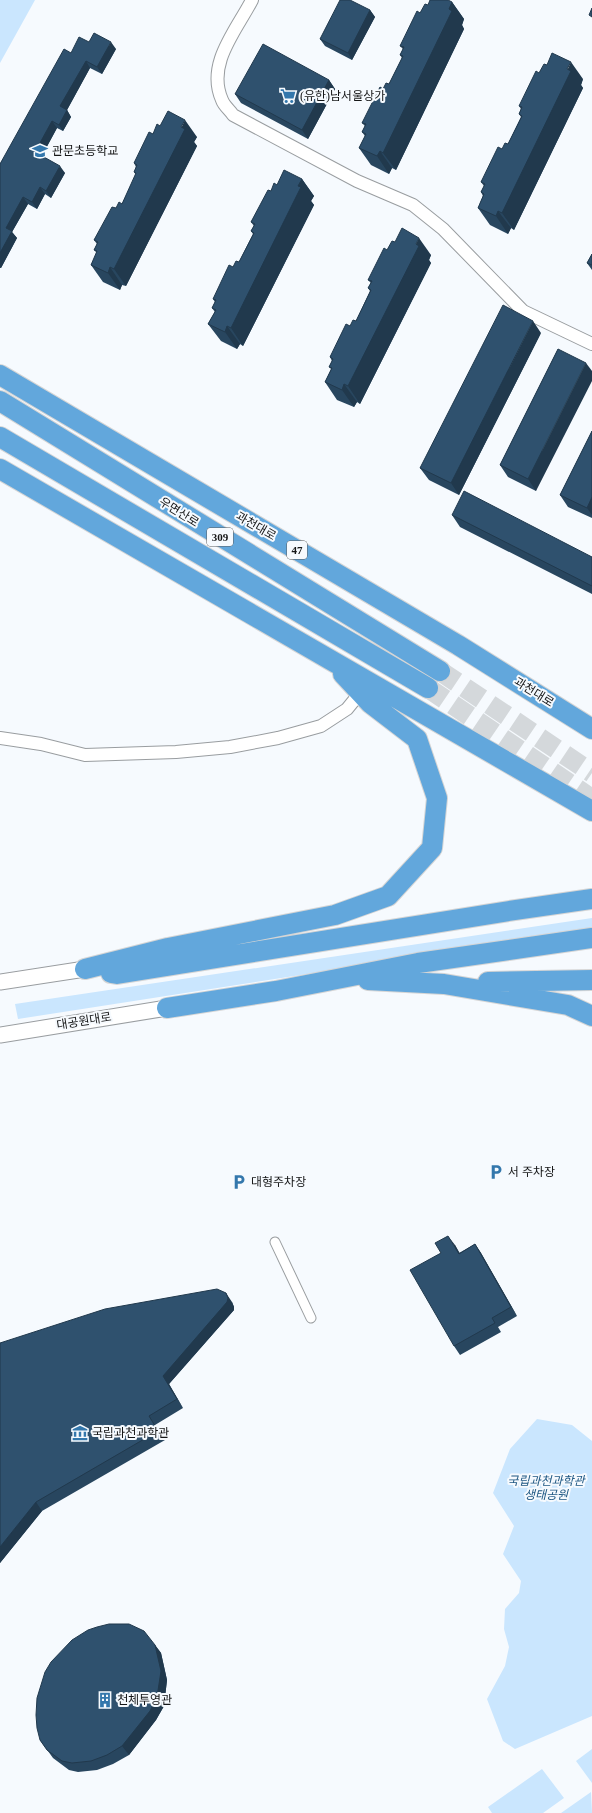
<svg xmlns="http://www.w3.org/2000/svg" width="592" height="1813" font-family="'Times New Roman','Noto Sans KR',serif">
	<rect width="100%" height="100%" fill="#f6fafe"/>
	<path fill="#cae6fe" d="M0 0H35L0 63Z
		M592 918V935L352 967 18 1019 15 1004Z
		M537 1419 572 1425 592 1441V1716L515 1749 503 1741 487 1699 505 1666 509 1647 504 1629 505 1609 519 1593 521 1581 503 1554 514 1526 493 1493 510 1449Z
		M592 1749V1783L576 1761Z
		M542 1769 564 1798 543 1813H492L488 1807Z
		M591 1792 592 1813H561Z"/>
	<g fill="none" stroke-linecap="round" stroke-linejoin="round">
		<path stroke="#d4d8db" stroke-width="20" stroke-dasharray="20 10" stroke-linecap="butt" d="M440 671 592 773
			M428 688 592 799"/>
		<defs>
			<path id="pedestrian" d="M275 1242 311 1318"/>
			<path id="minor" d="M252 0C236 31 206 64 222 100 224 106 230 110 233 115L357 181 413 205 443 229 523 311 592 344
				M0 738 41 744 85 755 176 752 230 747 278 738 321 726 347 709 360 693"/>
			<path id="tertiary" d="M0 982 85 969
				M0 1035 167 1008"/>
			<path id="trunk" d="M0 375 458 645 592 729
				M0 401 440 671
				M0 437 428 688
				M0 469 592 811
				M85 969 168 948 335 915 388 896 432 848 437 798 417 739 370 703 343 674
				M111 973 117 974 509 911 592 899
				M368 980 444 984 568 1005 592 1016
				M488 982 592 980
				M167 1008 276 991 418 963 592 938"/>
		</defs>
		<use href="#pedestrian" stroke="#999da0" stroke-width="11"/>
		<use href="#minor" stroke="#999da0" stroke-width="14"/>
		<use href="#tertiary" stroke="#999da0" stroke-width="17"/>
		<use href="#trunk" stroke="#d5d5d5" stroke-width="22"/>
		<use href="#pedestrian" stroke="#fff" stroke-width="9"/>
		<use href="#minor" stroke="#fff" stroke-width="12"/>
		<use href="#tertiary" stroke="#fff" stroke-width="15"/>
		<use href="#trunk" stroke="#62a7dc" stroke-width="20"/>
	</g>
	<path fill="#28465f" d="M452 2 464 19 462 25 464 29 396 170 392 168 389 174 371 165 359 148 365 136 362 132 365 126 362 123 383 89 389 84 402 58 400 55 403 49 400 46 420 13 428 5Z
		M370 10 375 17 352 60 325 46 320 39Z
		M89 42 116 49 102 74 90 68 67 110 71 117 63 131 57 128 42 156 65 173 51 198 45 194 37 209 28 204 12 232 17 238 1 268H0V164L71 53Z
		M583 79 581 85 583 88 514 230 511 228 508 234 490 225 478 208 483 196 481 192 484 186 481 182 502 149 508 144 521 117 519 114 521 109 519 106Z
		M329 80 335 89 308 139 241 103 235 94Z
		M160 126 197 137 194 142 197 146 126 286 122 285 120 290 103 282 91 265 97 253 94 250 97 244 94 240 116 208 122 204 136 175 134 172 136 167 134 163 153 134Z
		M302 179 314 196 311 201 314 205 243 346 240 344 237 349 221 341 208 324 215 312 212 308 215 302 213 299 233 267 239 262 253 234 251 231 254 226 251 222 271 191 277 185Z
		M395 242 431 255 429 260 431 263 360 404 357 402 354 407 337 400 325 382 331 369 329 367 332 361 330 357 350 326 356 321 370 291 368 288 371 283 368 280Z
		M592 254V270L587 263Z
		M541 333 459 495 429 480 420 468Z
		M558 349 536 491 508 477 500 465Z
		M592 431V518L568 507 560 495Z
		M452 515 592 557V594L460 527Z
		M475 1244 481 1253 517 1316 498 1327 501 1332 460 1355 454 1346 455 1245 459 1253Z
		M232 1302 234 1307V1310L169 1384 183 1408 155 1425 165 1440 42 1511 0 1563V1343Z
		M155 1645 161 1653 167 1680 164 1706 156 1720 129 1755 113 1764 97 1770 78 1772 69 1770 53 1758 40 1740Z"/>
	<path fill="#21394d" d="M452 2 464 19 462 25 464 29 396 170 383 153Z
		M370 10 375 17 352 60 348 53Z
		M111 42 116 49 102 74 97 67Z
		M86 61 90 68 67 110 71 117 63 131 59 125 60 106Z
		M571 62 583 79 581 85 583 88 514 230 502 213Z
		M329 80 335 89 308 139 302 130Z
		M185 120 197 137 194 142 197 146 126 286 114 269Z
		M52 121 57 128 40 159 35 152Z
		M380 151 392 168 389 174 377 156Z
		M60 166 65 173 51 198 46 191Z
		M302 179 314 196 311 201 314 205 243 346 231 328Z
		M40 187 45 194 37 209 32 202Z
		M23 197 28 204 12 232 17 238 1 268 0 267V253L6 228Z
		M498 211 511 228 508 234 496 216Z
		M419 238 431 255 429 260 431 263 360 404 348 386Z
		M110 267 122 285 120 290 108 273Z
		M533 321 541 333 459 495 451 483Z
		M227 326 240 344 237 349 225 332Z
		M586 363 592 371V381L536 491 528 479Z
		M344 384 357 402 354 407 342 390Z
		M592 497V515L587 508Z
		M448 1236 455 1245 465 1262 459 1254Z
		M475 1244 481 1253 517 1316 511 1307Z
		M226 1293 232 1302 234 1307V1310L169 1384 183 1408 177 1399 163 1376Z
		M149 1416 165 1440 158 1431Z
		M36 1502 42 1511 0 1563V1547Z
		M155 1645 161 1653 167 1680 164 1706 156 1720 129 1755 122 1746Z"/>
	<path fill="#2f516e" stroke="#21394d" d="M340 0H350L370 10 348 53 320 39Z
		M430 0H448L452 2 449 9 452 11 383 153 380 151 377 156 359 148 366 134 362 132 366 124 362 123 380 87 383 89 386 83 389 84 403 56 400 55 404 47 400 46 417 11 420 13 425 4 428 5Z
		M592 8V17L589 15Z
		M94 33 111 42 97 67 86 61 60 106 67 110 59 125 52 121 35 152 60 166 46 191 40 187 32 202 23 197 6 228 12 231 0 253V164L64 49 71 53 79 37 89 42Z
		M263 44 329 80 302 130 235 94Z
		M552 53 571 62 567 69 571 71 502 213 498 211 496 216 478 208 484 194 481 192 485 184 481 182 498 147 502 149 505 143 508 144 522 116 519 114 522 107 519 106 536 71 539 73 544 64 547 65Z
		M168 111 185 120 181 127 185 129 114 269 110 267 108 273 91 265 97 251 94 250 98 242 94 240 112 207 116 208 119 202 122 204 136 173 134 172 137 165 134 163 149 132 153 134 157 124 160 126Z
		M284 170 302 179 298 186 301 187 231 328 227 326 225 332 208 324 216 310 212 308 216 300 213 299 229 265 233 267 236 261 239 262 254 233 251 231 255 224 251 222 268 190 271 191 274 183 277 185Z
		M402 228 419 238 416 244 419 246 348 386 344 384 342 390 325 382 332 368 329 367 333 359 330 357 346 324 350 326 353 320 356 321 371 290 368 288 372 281 368 280 384 248 387 250 392 241 395 242Z
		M592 254V265L587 263Z
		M503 305 533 321 451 483 420 468Z
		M558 349 586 363 528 479 500 465Z
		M592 431V497L587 508 560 495Z
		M464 491 592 557V586L452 515Z
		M448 1236 459 1254 475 1244 511 1307 492 1318 495 1323 454 1346 410 1270 441 1253 435 1243Z
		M217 1289 226 1293 228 1298 227 1302 163 1376 177 1399 149 1416 158 1431 36 1502 0 1547V1343L105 1309Z
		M109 1624H129L144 1631 155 1645 161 1671 157 1697 150 1711 122 1746 107 1755 91 1761 72 1763 62 1761 47 1750 40 1740 37 1728 36 1715 37 1698 45 1672 51 1662 72 1640 88 1630 97 1627Z"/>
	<defs>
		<symbol id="supermarket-bare" viewBox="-9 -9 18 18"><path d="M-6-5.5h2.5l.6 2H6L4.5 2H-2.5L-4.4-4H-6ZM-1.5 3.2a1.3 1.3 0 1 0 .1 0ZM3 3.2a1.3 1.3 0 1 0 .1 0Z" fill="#3377ac" stroke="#f6fafe" stroke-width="2.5" paint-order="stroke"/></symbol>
		<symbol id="school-bare" viewBox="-9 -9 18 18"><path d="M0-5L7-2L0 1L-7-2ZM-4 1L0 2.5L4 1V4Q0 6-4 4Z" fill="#3377ac" stroke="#f6fafe" stroke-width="2.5" paint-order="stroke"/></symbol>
		<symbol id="parking-bare" viewBox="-9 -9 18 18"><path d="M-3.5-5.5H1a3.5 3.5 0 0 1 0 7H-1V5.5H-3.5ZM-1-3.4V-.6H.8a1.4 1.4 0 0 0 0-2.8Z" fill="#3377ac" stroke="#f6fafe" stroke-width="2.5" paint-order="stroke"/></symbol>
		<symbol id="museum-bare" viewBox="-9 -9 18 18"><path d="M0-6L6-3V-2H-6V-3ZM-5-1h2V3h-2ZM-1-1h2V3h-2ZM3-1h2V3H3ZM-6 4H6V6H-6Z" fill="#3377ac" stroke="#f6fafe" stroke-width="2.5" paint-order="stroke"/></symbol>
		<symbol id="building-bare" viewBox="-9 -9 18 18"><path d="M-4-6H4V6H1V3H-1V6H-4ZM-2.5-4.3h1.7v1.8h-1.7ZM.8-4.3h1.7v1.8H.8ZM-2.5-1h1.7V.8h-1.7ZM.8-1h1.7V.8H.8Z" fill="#3377ac" stroke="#f6fafe" stroke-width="2.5" paint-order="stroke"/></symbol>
	</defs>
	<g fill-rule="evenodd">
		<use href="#supermarket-bare" x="277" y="85" width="22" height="22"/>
		<use href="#school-bare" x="29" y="140" width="22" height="22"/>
		<use href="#parking-bare" x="485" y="1161" width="22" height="22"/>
		<use href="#parking-bare" x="228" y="1171" width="22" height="22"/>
		<use href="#museum-bare" x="69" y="1422" width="22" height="22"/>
		<use href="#building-bare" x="94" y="1689" width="22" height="22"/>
	</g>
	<g text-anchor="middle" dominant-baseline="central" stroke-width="4" stroke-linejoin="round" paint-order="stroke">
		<g fill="#f6fafe" stroke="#585a5c" stroke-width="1">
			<rect x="207" y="528" width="26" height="18" rx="3"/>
			<rect x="287" y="541" width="20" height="18" rx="3"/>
		</g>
		<g font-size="11" font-weight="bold" fill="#151617">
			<text x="220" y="537">309</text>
			<text x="297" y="550">47</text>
		</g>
		<g font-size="12" fill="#151617" stroke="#f6fafe" text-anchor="start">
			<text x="300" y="96">(유한)남서울상가</text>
			<text x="52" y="151">관문초등학교</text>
			<text x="508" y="1172">서 주차장</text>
			<text x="251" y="1182">대형주차장</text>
			<text x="92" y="1433">국립과천과학관</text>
			<text x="117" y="1700">천체투영관</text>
		</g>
		<g font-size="12" fill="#151617" stroke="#f6fafe">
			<text transform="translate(179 512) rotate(32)">우면산로</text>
			<text transform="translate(256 526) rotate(30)">과천대로</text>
			<text transform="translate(534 692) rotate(32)">과천대로</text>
			<text transform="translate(84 1021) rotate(-9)">대공원대로</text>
		</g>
		<g font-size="12" font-style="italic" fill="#205984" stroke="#f6fafe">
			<text x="546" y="1481">국립과천과학관<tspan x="546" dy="14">생태공원</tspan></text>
		</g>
	</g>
</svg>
